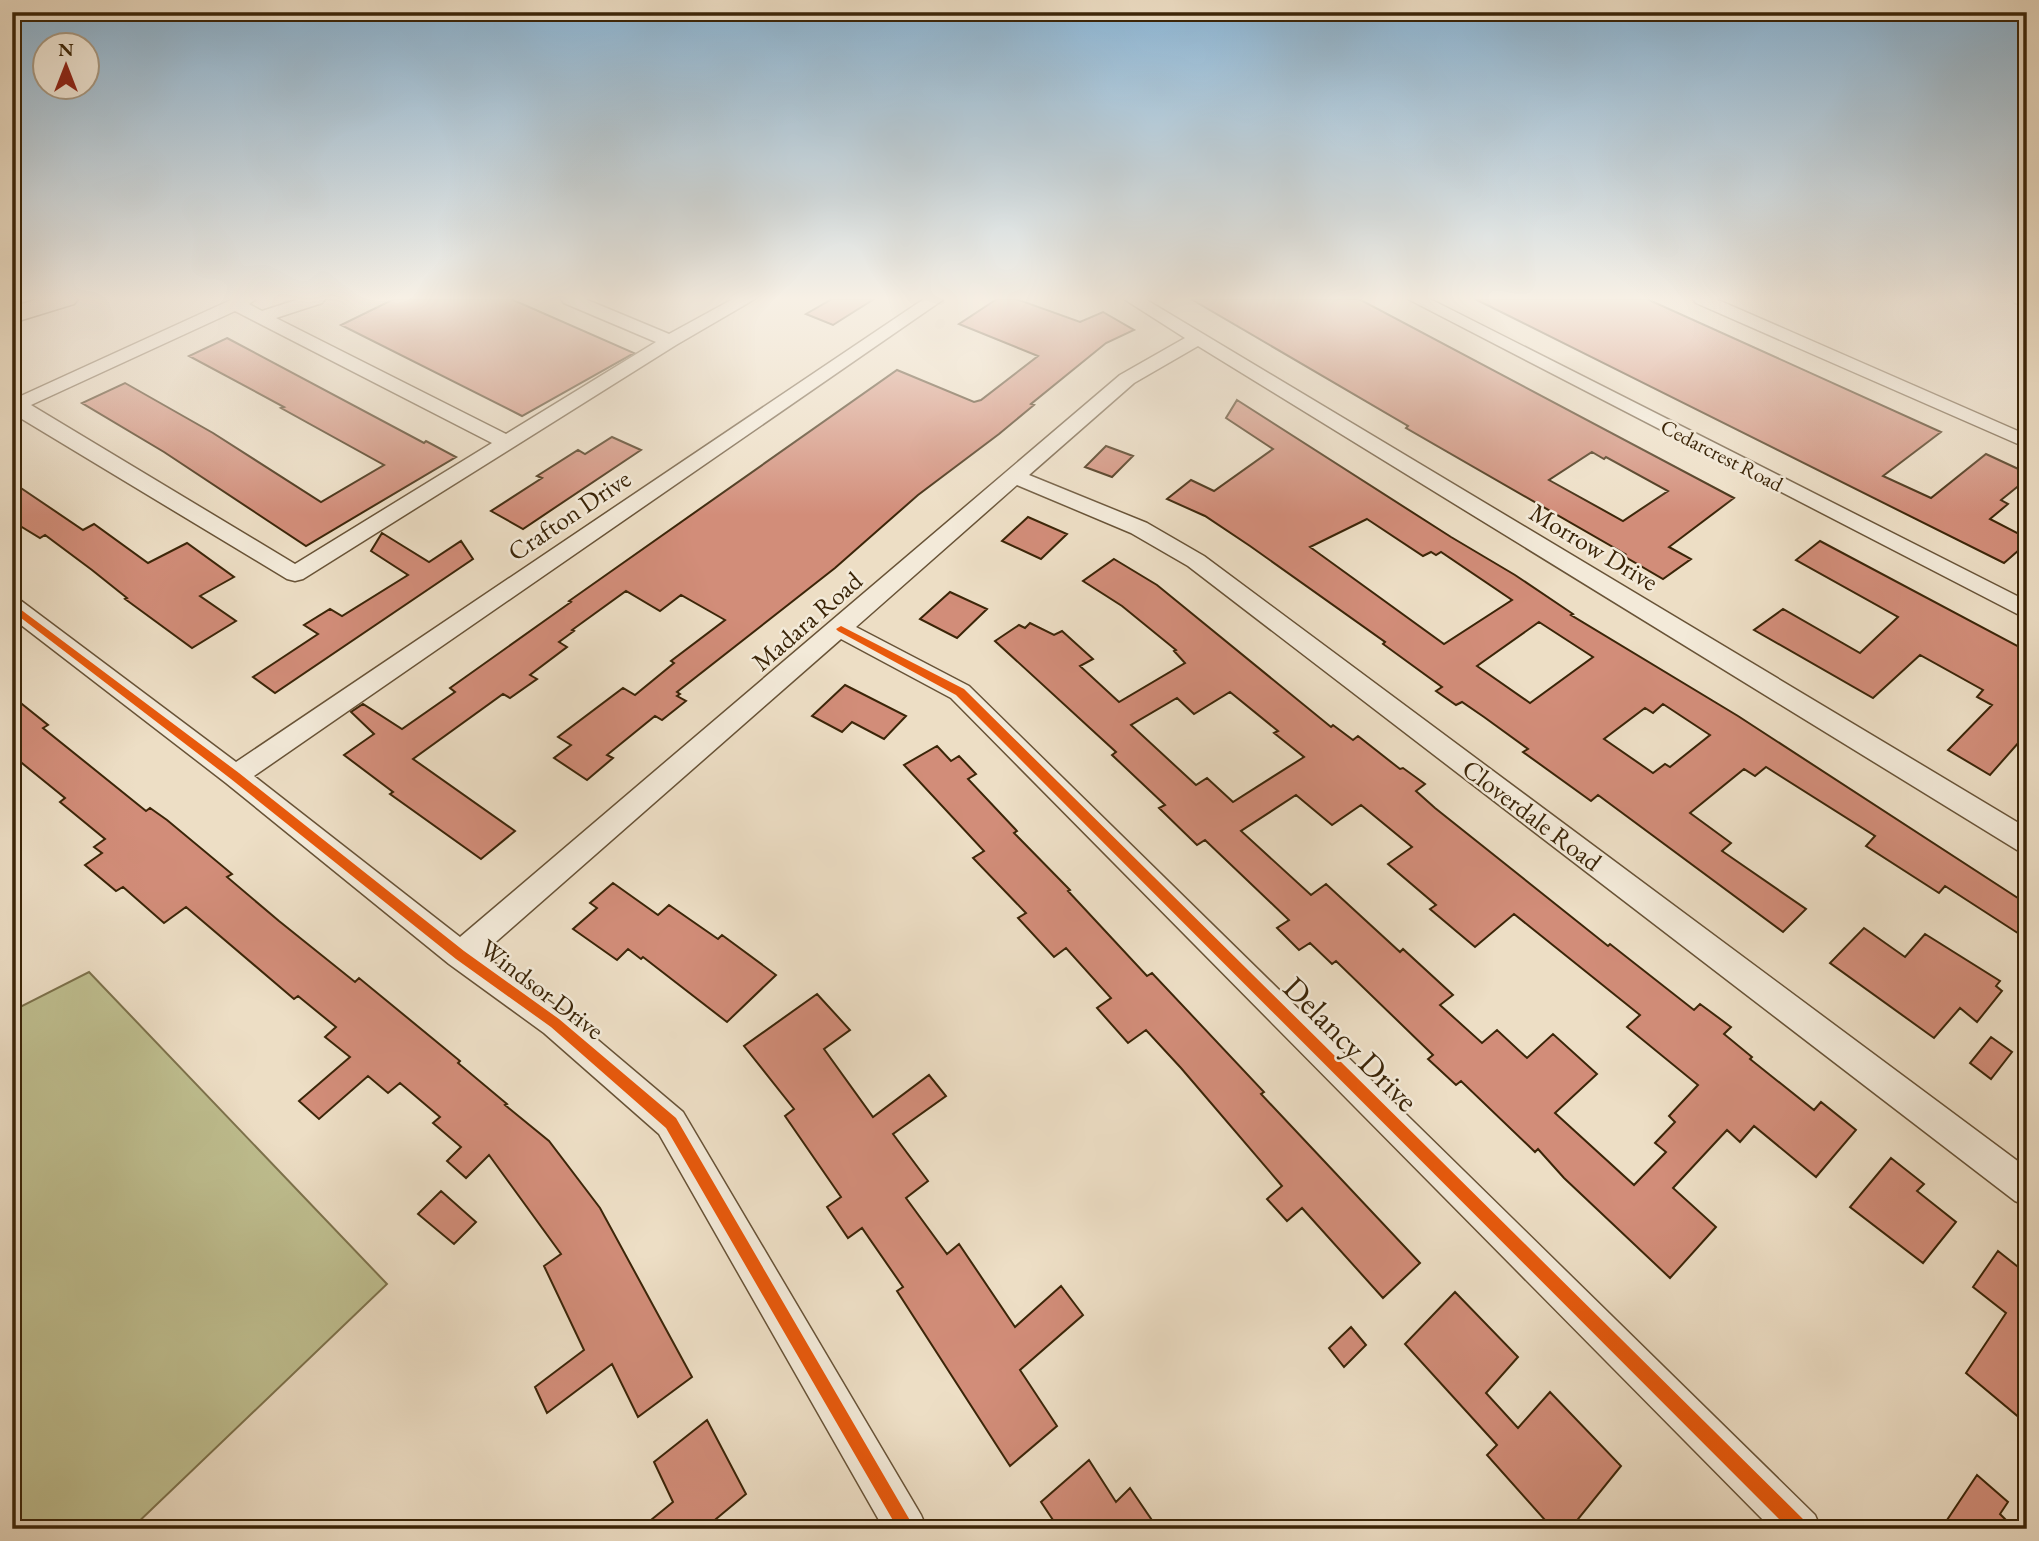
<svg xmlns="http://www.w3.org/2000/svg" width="2039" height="1541" font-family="'EB Garamond',serif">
	<rect width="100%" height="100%" fill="#eddec5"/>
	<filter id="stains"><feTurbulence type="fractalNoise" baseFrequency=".00286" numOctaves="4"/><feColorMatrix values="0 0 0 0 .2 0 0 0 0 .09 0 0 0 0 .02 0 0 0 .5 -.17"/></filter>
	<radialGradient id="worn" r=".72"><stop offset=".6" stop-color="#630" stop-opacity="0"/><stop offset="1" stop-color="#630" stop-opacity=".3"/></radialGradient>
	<path fill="#bfbf90" stroke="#7d724c" stroke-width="2" d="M89 972 387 1284 131 1529H12V1011Z"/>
	<path fill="#d28d79" stroke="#3b2508" stroke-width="2" fill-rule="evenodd" d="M394 299H511L634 353 522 416 341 325Z
		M832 299H874L833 325 806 314Z
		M997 299H1016L1080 322 1103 312 1134 330 1106 343 1031 404 1034 405 999 434 918 495 835 568 677 692 680 694 677 696 686 701 662 720 655 716 607 755 613 758 587 780 554 758 571 745 558 737 623 688 635 695 674 663 671 661 725 620 681 595 660 611 626 591 572 630 574 631 559 642 567 647 530 675 537 679 510 698 503 694 413 759 515 831 481 859 390 794 393 792 344 755 374 734 351 712 363 704 402 729 455 692 450 688 571 602 569 601 897 370 974 402 981 400 1038 356 959 324Z
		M1191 299H1359L1734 498 1669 547 1691 559 1663 579 1622 555 1625 554 1406 428 1408 426ZM1592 452 1604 459 1606 457 1668 491 1623 521 1549 480Z
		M1475 299H1647L1941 432 1883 476 1931 498 1986 454 2027 473V479L2001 500 2008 504 1990 519 2027 538V543L2004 563Z
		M227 338 424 443 426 441 456 457 306 546 164 452 82 403 125 383 213 433 321 502 384 465 281 408 284 407 189 356Z
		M1237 400 1451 537 1515 575 1573 614 1571 615 1738 716 2027 904V939L1945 886 1939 893 1866 846 1875 836 1766 767 1755 776 1744 769 1690 813 1731 843 1722 851 1806 909 1783 932 1598 795 1591 801 1523 752 1528 749 1484 717 1462 702 1456 705 1436 691 1442 687 1383 644 1385 642 1250 546 1205 516 1167 499 1191 480 1214 491 1273 449 1226 418ZM1367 519 1423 556 1431 552 1436 555 1441 552 1512 600 1444 644 1310 547ZM1539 622 1593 657 1530 703 1477 666ZM1663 704 1710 735 1670 767 1665 764 1653 773 1604 739 1645 708 1653 713Z
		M612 437 641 450 523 529 491 511 542 478 537 476 578 450 585 454Z
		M1106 446 1133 456 1112 477 1085 467Z
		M12 482 83 530 94 524 148 563 187 543 234 577 200 596 236 621 192 648 125 599 127 598 92 570 45 535 40 538 12 521Z
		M1028 517 1067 534 1041 559 1002 541Z
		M382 533 429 562 461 541 473 559 275 693 253 677 318 634 304 625 330 609 342 616 408 575 371 551Z
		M1820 541 2027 651V733L1990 775 1948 750 1992 705 1977 697 1983 690 1920 655 1873 698 1754 630 1783 609 1860 653 1898 617 1796 560Z
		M1114 559 1157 585 1331 727 1333 725 1353 740 1358 736 1400 769 1403 768 1425 784 1416 791 1435 808 1608 946 1610 944 1694 1010 1700 1004 1731 1027 1724 1034 1752 1057 1750 1059 1814 1110 1821 1102 1856 1130 1816 1177 1754 1126 1740 1142 1727 1130 1673 1188 1716 1227 1670 1278 1564 1178 1538 1149 1535 1152 1461 1081 1456 1085 1428 1059 1433 1055 1336 961 1332 964 1310 943 1299 950 1277 928 1289 920 1205 840 1197 845 1159 808 1165 805 1112 755 1116 752 995 641 1019 625 1025 628 1030 623 1054 635 1062 631 1093 659 1080 666 1119 702 1185 663 1174 651 1176 650 1122 606 1083 581ZM1230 692 1278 731 1274 733 1304 757 1233 802 1207 778 1196 785 1131 725 1177 698 1194 714ZM1296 795 1332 825 1361 805 1412 847 1388 864 1436 905 1430 909 1475 947 1514 914 1640 1015 1627 1027 1698 1085 1669 1116 1675 1122 1655 1143 1666 1152 1634 1185 1555 1113 1597 1074 1553 1034 1527 1058 1497 1030 1482 1043 1440 1005 1453 995 1403 949 1400 952 1326 884 1311 895 1241 831Z
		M950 592 987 609 957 638 920 619Z
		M845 685 906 716 884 739 852 722 842 732 812 716Z
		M12 696 48 725 43 728 146 811 150 808 167 820 232 874 227 877 279 921 355 982 359 978 460 1061 458 1063 507 1104 505 1105 549 1141 600 1208 692 1377 638 1417 612 1364 547 1413 535 1387 584 1350 544 1266 561 1254 489 1155 466 1178 447 1161 461 1147 433 1123 440 1117 400 1083 388 1093 368 1076 319 1119 299 1101 350 1057 325 1037 336 1027 298 996 294 999 186 907 164 923 123 887 116 891 85 865 102 853 94 847 105 839 60 802 65 798 12 755Z
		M937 746 951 761 959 756 976 774 968 779 1017 831 1014 833 1070 890 1068 891 1147 976 1152 973 1264 1092 1261 1094 1420 1263 1383 1298 1302 1208 1287 1221 1267 1199 1282 1186 1181 1068 1146 1030 1128 1043 1097 1008 1111 998 1066 948 1054 957 1018 918 1026 913 973 858 984 851 904 765Z
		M613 883 658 915 669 905 718 939 722 935 776 975 727 1022 643 957 641 959 628 949 617 960 573 929 597 908 590 903Z
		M1864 928 1905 957 1925 934 2000 981 1996 986 2002 991 1977 1022 1960 1008 1934 1038 1830 963Z
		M817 994 850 1030 824 1049 873 1117 929 1075 946 1096 893 1134 928 1181 906 1198 947 1254 959 1244 1015 1327 1061 1286 1083 1315 1020 1370 1057 1426 1010 1466 897 1291 903 1287 862 1228 848 1238 827 1207 841 1197 785 1116 794 1109 744 1046Z
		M1991 1037 2012 1052 1991 1079 1970 1063Z
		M1891 1158 1924 1184 1917 1191 1956 1222 1923 1263 1850 1207Z
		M441 1191 476 1222 454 1244 418 1214Z
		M1998 1251 2027 1274V1424L1966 1373 2006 1313 1973 1287Z
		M1455 1292 1518 1357 1486 1393 1518 1428 1550 1392 1621 1466 1570 1529H1553L1487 1455 1497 1445 1405 1344Z
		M1351 1327 1366 1345 1344 1367 1329 1348Z
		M707 1420 746 1494 704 1529H640L673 1502 654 1462Z
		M1089 1460 1116 1502 1130 1488 1158 1529H1059L1041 1502Z
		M1977 1475 2008 1502 2000 1514 2015 1529H1941Z"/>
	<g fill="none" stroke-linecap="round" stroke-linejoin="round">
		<defs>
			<path id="minor" d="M233 299H256L249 304 262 311 299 299H325L322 303 276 318 506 434 656 342 564 303 561 299H585L669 334 733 299H755L676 345 303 579 295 581 287 579 12 413V400ZM235 311 492 443 295 564 31 405Z
				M924 299H944L254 776 460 937 1120 375 1185 338 1124 299H1145L2027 828V853L2017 850 1198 346 1134 383 1029 475 1147 523 1204 556 2027 1168V1206L2015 1201 1188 566 1131 533 1017 485 856 627 969 686 1815 1515 1821 1529H1772L951 698 841 639 482 954 566 1013 683 1112 921 1515 927 1529H884L659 1134 544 1033 449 964 226 783 12 618V598L20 600 236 762Z
				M1408 299H1430L2027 601V619Z
				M1693 299H1716L2027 435V448L1696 303Z
				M2012 299H2027V306L2015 303Z"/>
			<path id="trunk" d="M38 299H78L74 304 12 323V307Z"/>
		</defs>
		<use href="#minor" stroke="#685337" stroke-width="3"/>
		<use href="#trunk" stroke="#3b2508" stroke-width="3"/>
		<use href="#minor" fill="#f3ead9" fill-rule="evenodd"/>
		<use href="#trunk" fill="#eddec5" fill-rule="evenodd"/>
		<defs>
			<path id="cycleway" d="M12 603 239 773 464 951 559 1019 676 1118 915 1529H898L666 1128 551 1027 456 959 231 779 12 611Z
				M841 626 964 689 1807 1523 1809 1529H1789L956 695 838 631 836 629Z"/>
		</defs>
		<use href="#cycleway" stroke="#f3ead9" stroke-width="5"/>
		<use href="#cycleway" fill="#e8590c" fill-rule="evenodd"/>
	</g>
	<linearGradient id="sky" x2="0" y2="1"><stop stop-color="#8ab6d7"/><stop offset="0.58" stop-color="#f7f0e5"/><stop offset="1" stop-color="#f7f0e5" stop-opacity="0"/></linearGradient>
	<rect width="2039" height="515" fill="url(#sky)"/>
	<g text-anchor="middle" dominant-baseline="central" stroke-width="5" stroke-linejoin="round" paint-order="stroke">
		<g font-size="21" fill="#3b2508" stroke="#f3ead9">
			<text transform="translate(1722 455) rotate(27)">Cedarcrest Road</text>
		</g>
		<g font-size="26" fill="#3b2508" stroke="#f3ead9">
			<text transform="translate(569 515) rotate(-34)">Crafton Drive</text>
			<text transform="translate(1594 547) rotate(31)">Morrow Drive</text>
			<text transform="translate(807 621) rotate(-41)">Madara Road</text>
			<text transform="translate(1532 815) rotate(37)">Cloverdale Road</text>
			<text transform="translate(542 989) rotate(37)">Windsor Drive</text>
		</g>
		<g font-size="32" fill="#3b2508" stroke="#f3ead9">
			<text transform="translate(1351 1044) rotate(45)">Delancy Drive</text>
		</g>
	</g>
	<rect width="2039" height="1541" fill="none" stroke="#eddec5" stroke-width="42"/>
	<rect x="14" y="14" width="2011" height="1513" fill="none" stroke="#3b2508" stroke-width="3.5"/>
	<rect x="21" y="21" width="1997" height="1499" fill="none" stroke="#3b2508" stroke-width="2"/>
	<g transform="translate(66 66)"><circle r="33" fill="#f3ead9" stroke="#a99b85" stroke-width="2"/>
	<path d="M0-5L12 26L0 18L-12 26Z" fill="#8f2418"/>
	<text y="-10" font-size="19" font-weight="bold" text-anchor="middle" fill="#3b2508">N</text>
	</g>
	<rect width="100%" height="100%" filter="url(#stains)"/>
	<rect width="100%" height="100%" fill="url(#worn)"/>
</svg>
